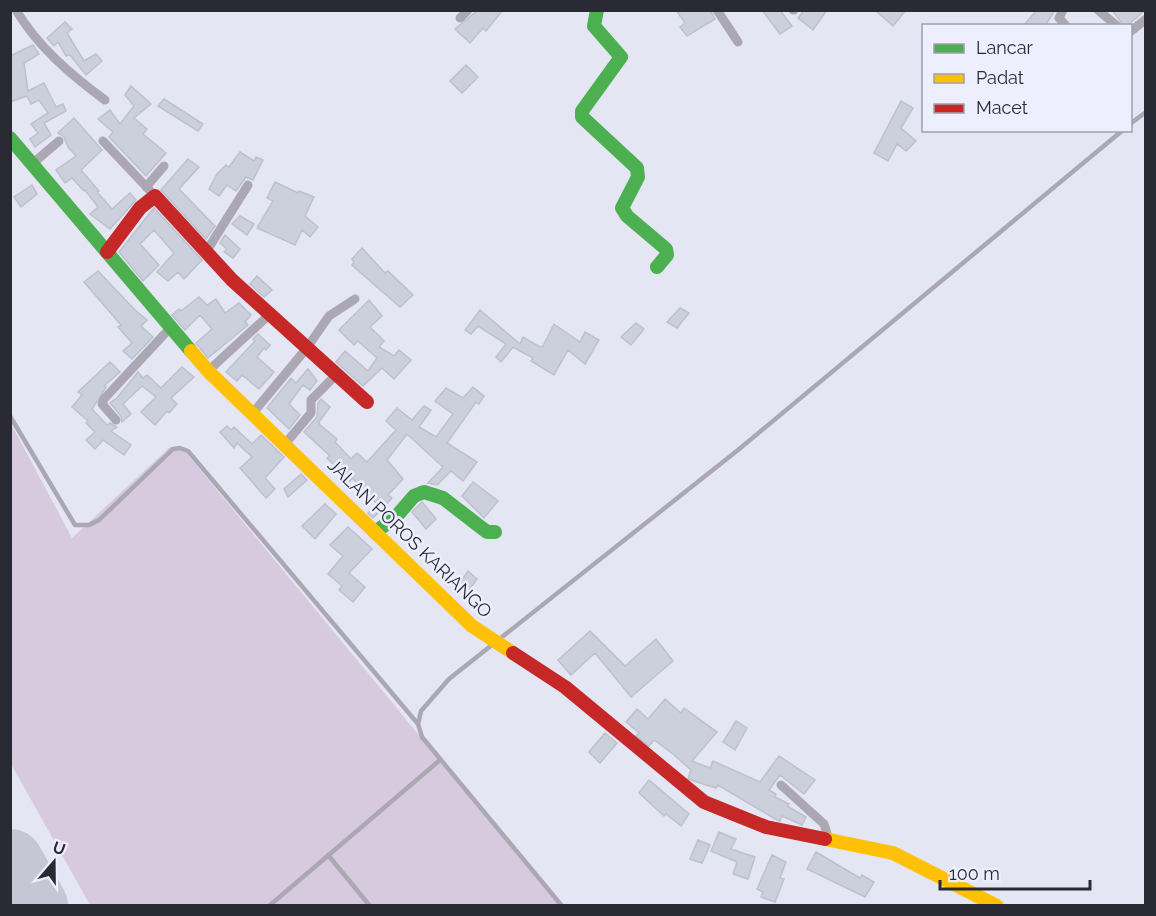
<svg xmlns="http://www.w3.org/2000/svg" width="1156" height="916" font-family="Raleway,sans-serif">
	<rect width="100%" height="100%" fill="#e4e6f4"/>
	<path fill="#d7cade" d="M10 422 72 538 170 447 183 449 559 905H90L11 764Z"/>
	<g fill="none" stroke-linecap="round" stroke-linejoin="round">
		<path stroke="#c6c7d4" stroke-width="68" d="M10 863 34 906"/>
	</g>
	<path fill="#ccd0dc" stroke="#bdc1cb" stroke-width="1.5" d="M478 10H503L486 31 483 28 470 43 455 29Z
		M676 10H710L715 19 687 36 680 27 685 23Z
		M762 10H780L792 26 780 34Z
		M804 10H827L813 30 798 18Z
		M875 10H906L893 26Z
		M1037 10H1055L1045 26H1023Z
		M1112 10H1145L1127 26H1124Z
		M65 22 72 29 67 33 84 61 96 54 102 61 86 75 70 55 66 56 58 42 54 46 47 38Z
		M33 45 39 54 24 63 28 91 44 83 56 107 63 104 66 111 44 123 51 135 35 147 30 139 38 133 31 124 48 113 39 100 31 104 27 96 10 102V56Z
		M466 65 478 77 462 93 450 81Z
		M131 86 151 104 134 118 147 129 143 134 166 153 146 176 109 137 113 132 98 119 110 110 120 124 134 106 125 95Z
		M164 99 203 124 198 131 158 106Z
		M901 101 913 108 901 128 916 141 906 151 897 144 888 161 874 153Z
		M74 118 102 150 81 170 99 191 97 192 112 209 130 193 136 200 110 229 90 214 98 207 85 190 84 191 72 178 65 183 56 170 76 156 68 147 64 137 58 133Z
		M240 152 254 161 256 157 263 160 253 180 246 177 236 191 227 185 219 196 209 189 217 174 226 165 229 167Z
		M188 159 199 167 179 189 215 226 206 239 161 190Z
		M275 182 298 193 299 191 314 197 305 216 318 227 310 237 302 230 295 245 257 228 273 201 267 198Z
		M32 185 37 194 21 207 14 197Z
		M154 208 202 260 184 279 178 272 168 281 157 272 174 253 154 230 140 244 159 265 143 281 119 252Z
		M240 216 254 224 247 235 232 224Z
		M225 235 240 249 233 258 224 252 227 249 220 243Z
		M362 248 385 273 388 271 413 295 400 307 352 265 354 262 352 259Z
		M98 271 135 310 147 320 141 326 153 337 132 359 123 351 132 343 118 327 121 325 84 282Z
		M257 276 272 290 264 297 250 284Z
		M199 297 207 305 216 299 225 313 239 303 251 315 245 322 248 325 208 358 196 343 212 329 200 315 185 330 172 315 179 309 181 311Z
		M369 300 382 316 370 327 384 341 379 347 394 356 399 350 411 360 394 379 382 368 363 386 336 362 345 351 368 371 377 358 358 341 354 345 339 330Z
		M680 308 689 313 677 328 667 322Z
		M480 310 520 344 523 337 540 347 543 346 554 324 580 342 585 332 599 340 585 364 568 350 554 375 531 361 533 358 513 347 501 362 496 357 506 344 478 326 471 334 465 330Z
		M636 323 644 329 631 345 621 337Z
		M258 334 270 345 266 350 264 348 257 357 274 372 259 389 242 375 237 381 226 372 255 341 253 339Z
		M110 362 120 372 104 386 106 387 92 409 107 425 110 423 117 427 111 431 131 445 124 455 103 440 95 449 86 440 95 432 86 423 88 421 72 407 82 395 78 392Z
		M182 367 194 377 171 398 177 404 169 413 167 411 155 425 141 412 156 397 142 386 123 404 131 414 122 422 121 416 110 403 117 398 138 372 143 378 147 375 161 388Z
		M308 369 317 381 310 390 303 385 289 404 300 415 289 429 267 408 291 378 296 383Z
		M473 387 484 396 479 404 476 402 447 443 477 462 463 481 451 471 437 485 428 483 443 467 407 434 387 460 403 479 388 495 392 498 373 518 368 513 377 504 352 478 350 481 327 458 330 456 304 432 317 417 318 403 321 399 330 407 319 422 320 425 337 439 335 442 351 459 357 453 367 462 396 430 386 421 397 408 412 420 424 406 431 410 419 427 436 437 453 414 435 401 446 388 463 398Z
		M227 426 231 430 234 427 252 444 261 435 284 457 265 478 275 489 266 498 240 468 252 457 237 443 234 448 220 432Z
		M301 474 307 480 288 497 284 489Z
		M473 482 498 501 484 518 462 496Z
		M422 502 436 519 426 529 412 512Z
		M325 504 336 514 315 539 302 526Z
		M348 527 372 549 349 573 365 587 353 602 339 590 342 586 328 574 343 556 330 545Z
		M468 571 477 579 466 594 457 587Z
		M590 631 625 666 656 639 673 661 631 697 595 653 571 675 558 660Z
		M665 699 681 713 684 708 717 732 692 761 710 768 713 761 760 782 779 756 815 780 804 794 780 775 769 790 776 794 775 797 789 804 787 806 806 817 802 825 782 816 780 821 777 820 718 785 716 788 688 779 691 770 673 754 654 740 649 746 636 736 639 733 626 722 637 709 648 719Z
		M736 721 747 728 735 750 723 742Z
		M605 733 617 743 600 763 589 752Z
		M649 780 689 814 681 826 666 814 664 816 639 793Z
		M719 832 736 839 731 849 755 857 748 879 733 874 737 862 711 851Z
		M698 840 710 845 702 863 690 859Z
		M816 852 860 878 862 875 874 882 865 897 807 869Z
		M772 855 786 862 780 878 784 879 775 902 761 897 763 892 757 889Z"/>
	<g fill="none" stroke-linecap="round" stroke-linejoin="round">
		<path stroke="#aca8b3" stroke-width="4.5" d="M1130 124 1146 112
			M10 416 75 525H89L99 520 173 449 180 448 188 451 418 724
			M328 855 370 906
			M269 906 440 760
			M562 906 422 737 418 724 421 711 449 679 738 450 1123 130"/>
		<path stroke="#aca8b3" stroke-width="9" d="M16 10C38 47 71 75 105 100
			M717 10 738 42
			M793 10H794
			M1063 10 1059 18 1066 26
			M1098 10 1117 26
			M460 18 468 10
			M1130 32 1146 19
			M103 141 155 196
			M32 164 59 141
			M146 187 164 166
			M206 252 248 185
			M208 371 269 315
			M252 414 306 349 329 316 355 299
			M116 420 102 404 104 399 171 327
			M285 444 311 413V400L337 374
			M781 785 824 824 829 840"/>
		<path stroke="#4caf50" stroke-width="14" d="M597 10 594 26 621 57 582 111V117L637 168 638 177 622 208 627 216 666 249 667 255 657 267
			M10 138 191 351
			M375 532 395 518 414 496 424 492 443 498 487 532H495"/>
		<path stroke="#ffc107" stroke-width="14" d="M191 351 208 371 472 626 513 653
			M825 839 893 853 997 906"/>
		<path stroke="#c62828" stroke-width="14" d="M107 252 140 208 155 196 232 280 367 402
			M513 653 565 687 704 802 766 827 825 839"/>
	</g>
	<g text-anchor="middle" dominant-baseline="central" stroke-width="5" stroke-linejoin="round" paint-order="stroke">
		<g font-size="18" fill="#292a33" stroke="#edeefe">
			<text transform="translate(410 538) rotate(44)">JALAN POROS KARIANGO</text>
		</g>
	</g>
	<rect width="1156" height="916" fill="none" stroke="#292a33" stroke-width="24"/>
	<rect x="922" y="24" width="210" height="108" fill="#edeefe" stroke="#9fa0ad" stroke-width="1.5"/>
	<rect x="934" y="44" width="30" height="9" fill="#4caf50" stroke="#9fa0ad" stroke-width="1.5"/>
	<text x="976" y="54" font-size="18" fill="#292a33">Lancar</text>
	<rect x="934" y="74" width="30" height="9" fill="#ffc107" stroke="#9fa0ad" stroke-width="1.5"/>
	<text x="976" y="84" font-size="18" fill="#292a33">Padat</text>
	<rect x="934" y="104" width="30" height="9" fill="#c62828" stroke="#9fa0ad" stroke-width="1.5"/>
	<text x="976" y="114" font-size="18" fill="#292a33">Macet</text>
	<g transform="translate(54 862) rotate(20)" stroke="#edeefe" stroke-width="4.5" paint-order="stroke">
	<path d="M0-4.5L10 22L0 15L-10 22Z" fill="#292a33"/>
	<text y="-9" font-size="16" font-weight="bold" text-anchor="middle" fill="#292a33">U</text>
	</g>
	<path d="M940 880v9h150v-9" fill="none" stroke="#292a33" stroke-width="3"/>
	<text x="949" y="880" font-size="18" fill="#292a33" stroke="#edeefe" stroke-width="4.5" paint-order="stroke">100 m</text>
</svg>
